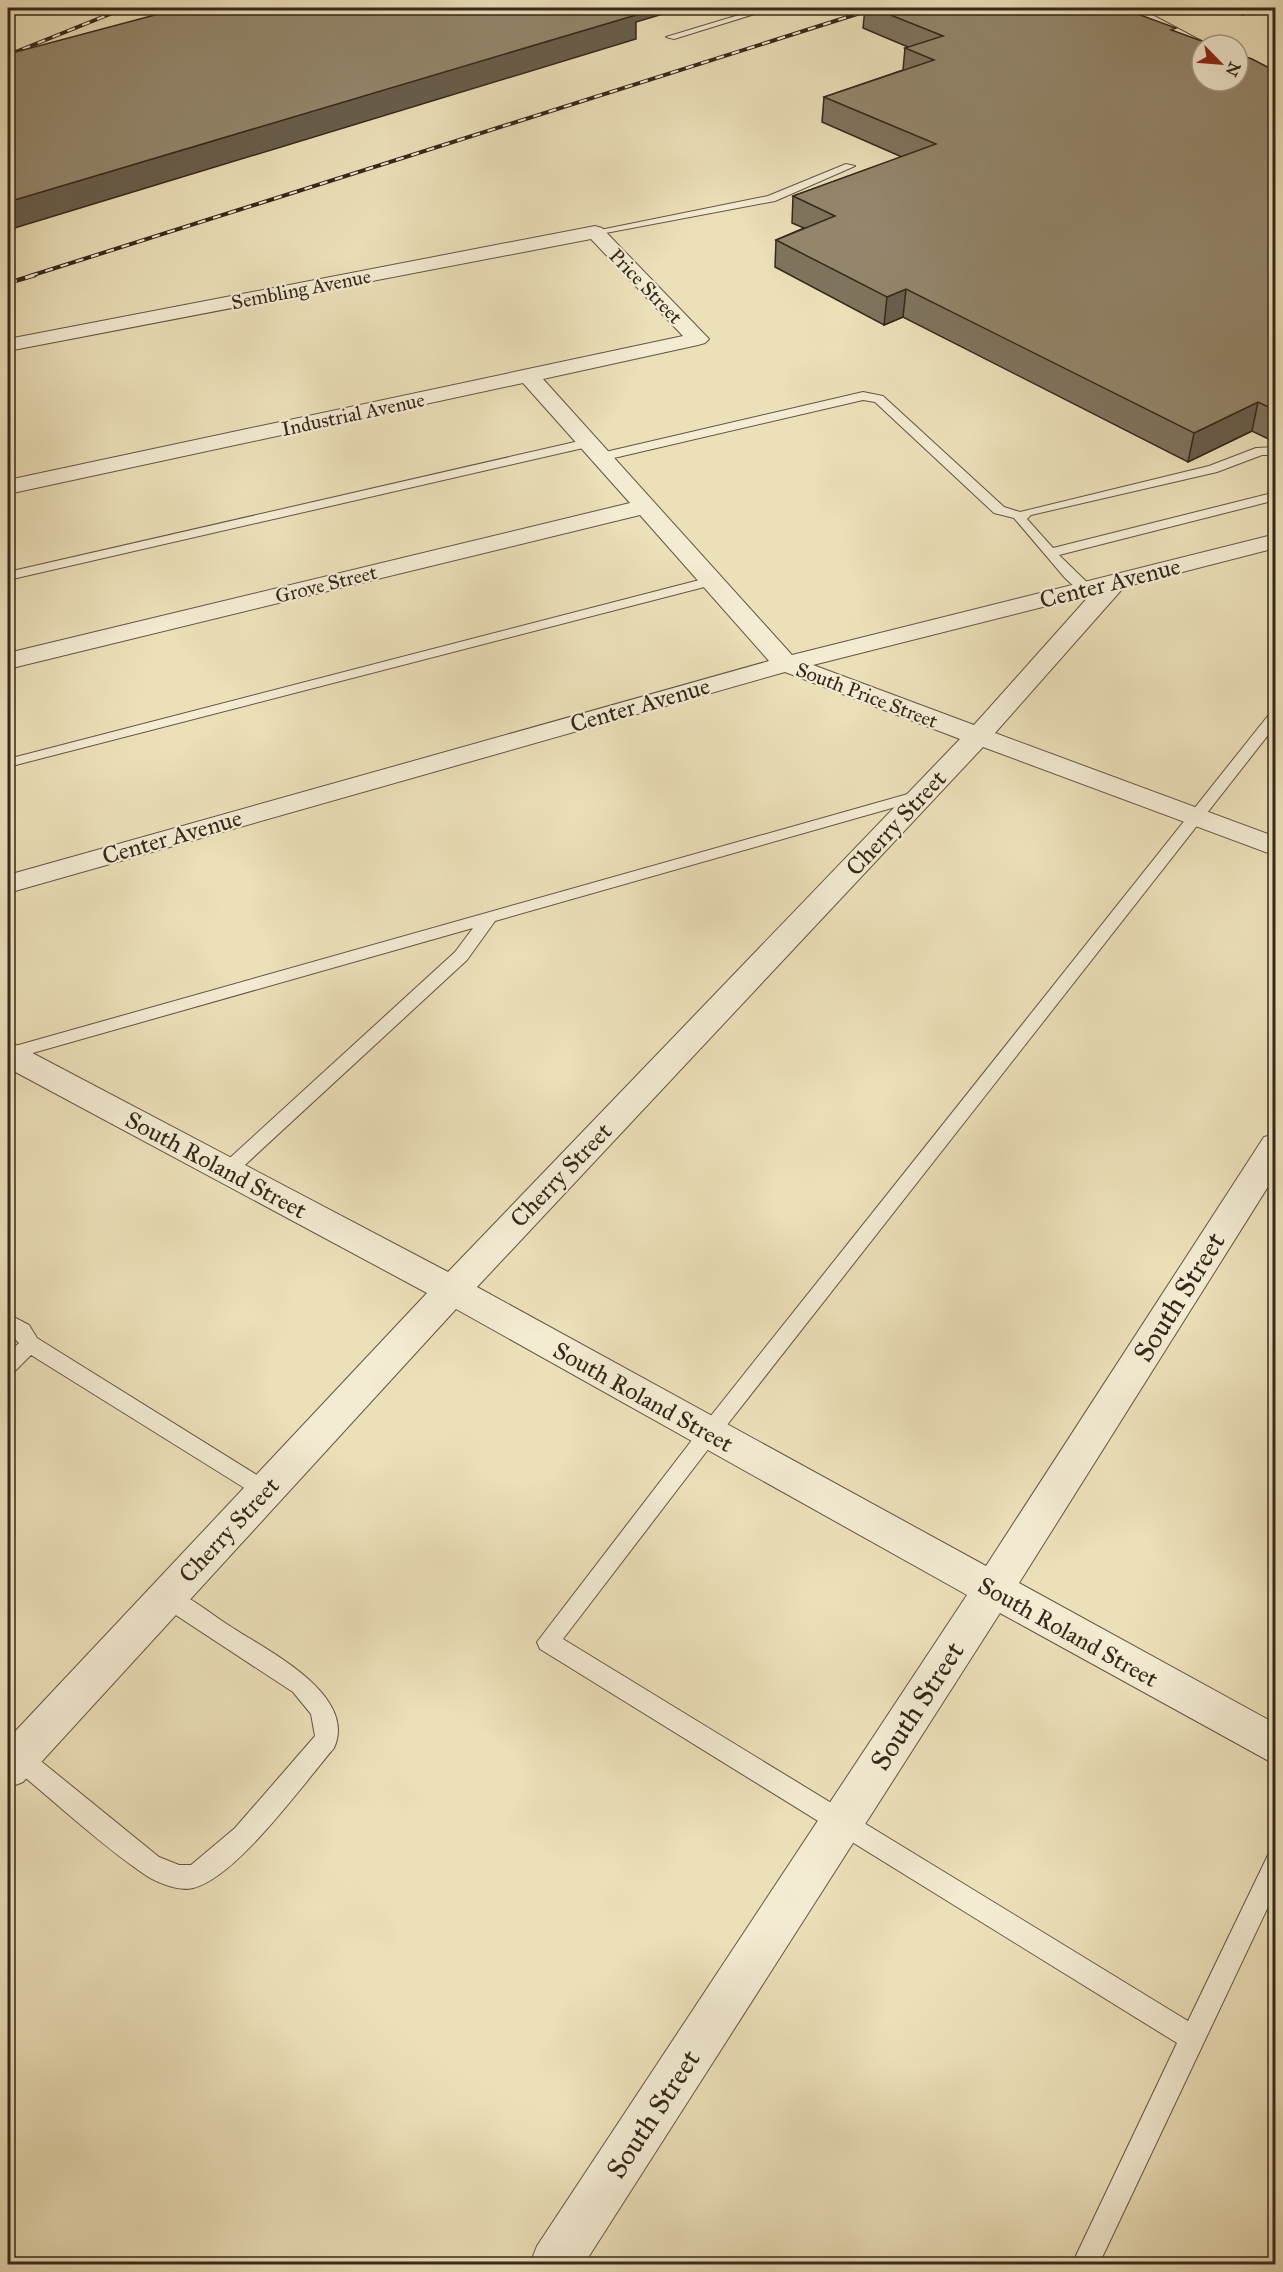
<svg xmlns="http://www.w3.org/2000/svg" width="1283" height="2272" font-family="'IM FELL Great Primer',serif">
	<rect width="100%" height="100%" fill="#ece0b9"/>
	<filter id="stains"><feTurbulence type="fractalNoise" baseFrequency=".00333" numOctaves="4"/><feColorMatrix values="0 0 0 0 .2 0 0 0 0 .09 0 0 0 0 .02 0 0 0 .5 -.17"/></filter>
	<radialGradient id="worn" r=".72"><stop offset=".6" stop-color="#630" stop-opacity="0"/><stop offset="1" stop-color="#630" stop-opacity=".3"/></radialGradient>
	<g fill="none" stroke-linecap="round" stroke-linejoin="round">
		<defs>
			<path id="service" d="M762 8H774L674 39 666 37Z
				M1230 8H1240L1247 12 1243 15Z
				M846 164 855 166 775 201 595 235 590 232 768 196Z
				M863 392 883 396 1004 507 1020 512 1209 466 1256 448 1276 447V455H1262L1217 472 1031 515 1027 519 1053 548 1276 492V500L1059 555 1101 596 1103 599 1096 603 1091 602 1065 578 1014 518 994 513 875 402 863 400 601 461 595 457 601 453Z
				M588 439 594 443 592 446 8 580V572Z
				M711 577 716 578V584L8 767V759Z
				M1276 711V725L716 1439 563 1639 1188 2021 1268 1855 1276 1852V1890L1099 2264H1072L1177 2043 540 1649 537 1642 702 1427 1271 712Z
				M922 790 927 792 930 795 927 798 495 921 467 960 233 1176H221L218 1171 221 1166 455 952 473 928 8 1060V1048Z
				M8 1314 29 1325 37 1338 273 1485 276 1491 273 1497 266 1500 259 1497 31 1355 15 1371 8 1373V1353L19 1343 8 1332Z
				M167 1587C190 1596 212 1615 233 1628 268 1651 358 1695 334 1748 304 1783 236 1878 193 1888 177 1892 153 1881 141 1872 95 1840 53 1800 10 1765L8 1755 10 1749 18 1746 26 1749 159 1857 179 1865H191L235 1828 315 1736 311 1714 293 1692 159 1604 156 1597 159 1590Z"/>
			<path id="minor" d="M595 226 602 228 709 339 705 343 698 345 543 379 792 655 1276 534V548L1124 587 995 733 1276 837V856L983 747 477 1287 986 1566 1264 1137 1276 1134V1174L1019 1583 1276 1724V1765L1000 1613 584 2264H530L537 2246 967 1595 456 1309 23 1782 8 1788V1739L427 1293 8 1068V1043L19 1046 448 1272 960 739 785 672 8 893V875L769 661 640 515 8 669V653L630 503 523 383 8 494V480L683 336 591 239 8 351V339ZM1090 595 974 725 813 665Z"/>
			<path id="tertiary" d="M1120 8H1139L1209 45H1202V52L1196 51Z"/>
		</defs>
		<use href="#service" stroke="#635542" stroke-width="2"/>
		<use href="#minor" stroke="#635542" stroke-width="2"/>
		<use href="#tertiary" stroke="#635542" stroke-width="2"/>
		<use href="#service" fill="#f3ebd2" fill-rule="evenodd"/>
		<use href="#minor" fill="#f3ebd2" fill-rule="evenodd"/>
		<use href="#tertiary" fill="#f3ebd2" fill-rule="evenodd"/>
		<defs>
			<path id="rail-far1" d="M8 55 125 8
				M30 276 876 8"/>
			<path id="rail" d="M8 283 35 275"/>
		</defs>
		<use href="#rail-far1" stroke="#35271a" stroke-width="4"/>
		<use href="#rail" stroke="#35271a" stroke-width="4.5"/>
		<use href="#rail-far1" stroke="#f3ebd2" stroke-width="2" stroke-dasharray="8" stroke-linecap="butt"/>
		<use href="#rail" stroke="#f3ebd2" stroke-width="3" stroke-dasharray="9" stroke-linecap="butt"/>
	</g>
	<path fill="#7f745e" stroke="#35271a" stroke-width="1.5" d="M716 8H742L726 12Z
		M865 8H1130L1129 10 1176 32 1275 71V442L1252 431 1188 462 903 317 884 325 775 267 776 240 804 228 792 223 793 196 902 157 822 122 824 97 903 70 905 48 908 47 863 28Z"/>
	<path fill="#685e4c" stroke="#35271a" stroke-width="1.5" d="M615 8H683L636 22V39L8 230V202Z
		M726 8H742L726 12Z
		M906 289 903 317 884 325 887 297Z
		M1258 402 1252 431 1188 462 1194 433Z"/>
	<path fill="#94876d" stroke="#35271a" stroke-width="1.5" d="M181 8H622L636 15 8 202V54Z
		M873 8H1121L1176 28 1171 30 1213 45H1202V81H1238V54L1252 59 1275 71V410L1258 402 1194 433 906 289 887 297 776 240 835 216 793 196 936 144 824 97 934 60 905 48 943 36Z"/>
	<g text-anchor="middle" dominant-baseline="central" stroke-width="4.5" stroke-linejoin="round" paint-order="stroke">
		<g font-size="20" fill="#35271a" stroke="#f3ebd2">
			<text transform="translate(646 286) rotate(46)">Price Street</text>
			<text transform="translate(301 289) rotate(-11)">Sembling Avenue</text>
			<text transform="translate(353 414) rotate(-12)">Industrial Avenue</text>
			<text transform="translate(326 584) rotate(-14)">Grove Street</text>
			<text transform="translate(867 695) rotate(21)">South Price Street</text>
		</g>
		<g font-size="24" fill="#35271a" stroke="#f3ebd2">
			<text transform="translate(1110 583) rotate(-14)">Center Avenue</text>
			<text transform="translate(640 705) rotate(-16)">Center Avenue</text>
			<text transform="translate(896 823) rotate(-47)">Cherry Street</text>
			<text transform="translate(172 837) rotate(-16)">Center Avenue</text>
			<text transform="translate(216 1165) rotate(28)">South Roland Street</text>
			<text transform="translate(561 1175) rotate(-46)">Cherry Street</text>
			<text transform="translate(643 1397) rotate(29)">South Roland Street</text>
			<text transform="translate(229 1530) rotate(-47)">Cherry Street</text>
			<text transform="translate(1068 1632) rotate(29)">South Roland Street</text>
		</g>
		<g font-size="28" fill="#35271a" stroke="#f3ebd2">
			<text transform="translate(1179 1297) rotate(-58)">South Street</text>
			<text transform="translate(917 1706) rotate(-57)">South Street</text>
			<text transform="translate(653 2114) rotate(-57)">South Street</text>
		</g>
	</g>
	<rect width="1283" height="2272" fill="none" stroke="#ece0b9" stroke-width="30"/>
	<rect x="9" y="9" width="1265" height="2254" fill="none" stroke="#35271a" stroke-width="3"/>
	<rect x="15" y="15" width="1253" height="2242" fill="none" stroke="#35271a" stroke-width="1.5"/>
	<g transform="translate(1220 63) rotate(115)"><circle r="28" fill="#f3ebd2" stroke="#a79d88" stroke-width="1.5"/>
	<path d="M0-4.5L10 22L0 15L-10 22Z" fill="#8f2418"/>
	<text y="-9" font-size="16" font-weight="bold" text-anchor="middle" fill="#35271a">N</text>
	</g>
	<rect width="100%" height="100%" filter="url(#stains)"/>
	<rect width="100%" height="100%" fill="url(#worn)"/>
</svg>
